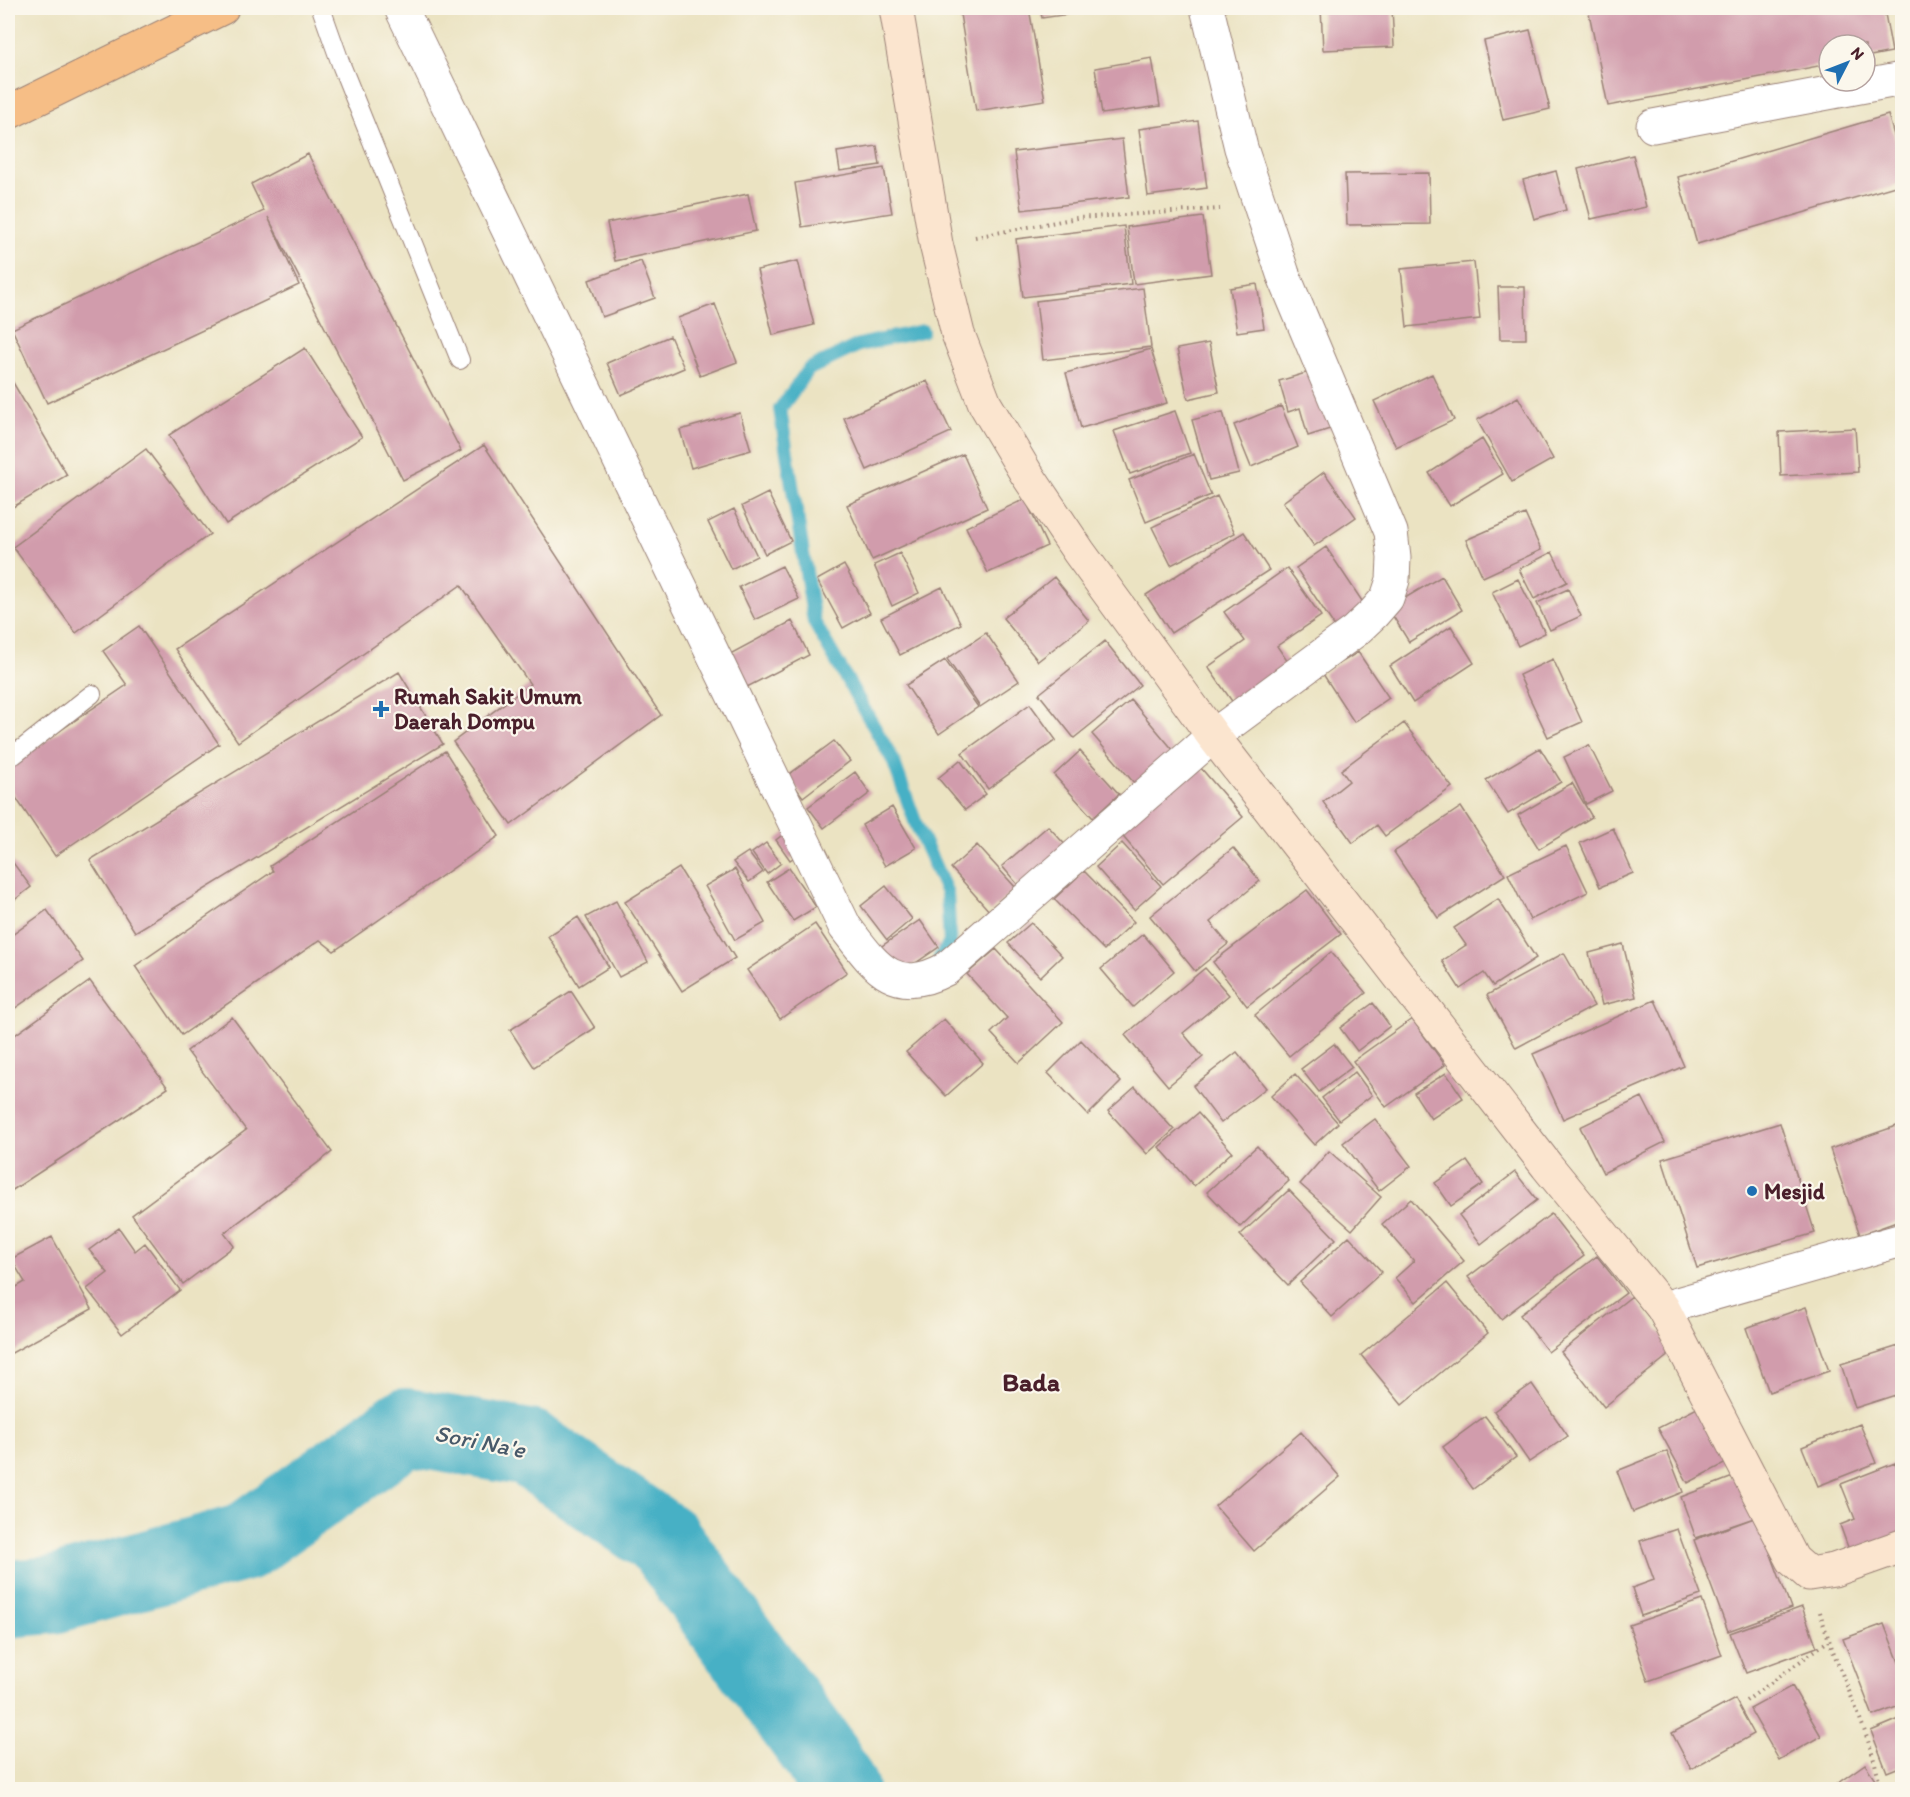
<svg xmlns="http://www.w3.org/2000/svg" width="1910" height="1797" font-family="Itim,sans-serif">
	<rect width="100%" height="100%" fill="#fbf7ec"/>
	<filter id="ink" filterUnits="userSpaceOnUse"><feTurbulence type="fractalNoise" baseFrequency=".0167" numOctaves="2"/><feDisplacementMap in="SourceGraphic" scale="12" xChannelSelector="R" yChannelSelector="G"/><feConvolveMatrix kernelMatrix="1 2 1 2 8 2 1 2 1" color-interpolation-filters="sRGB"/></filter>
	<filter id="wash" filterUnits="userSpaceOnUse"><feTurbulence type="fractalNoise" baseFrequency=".008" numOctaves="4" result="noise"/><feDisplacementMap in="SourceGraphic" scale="24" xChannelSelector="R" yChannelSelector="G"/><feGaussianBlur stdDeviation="1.35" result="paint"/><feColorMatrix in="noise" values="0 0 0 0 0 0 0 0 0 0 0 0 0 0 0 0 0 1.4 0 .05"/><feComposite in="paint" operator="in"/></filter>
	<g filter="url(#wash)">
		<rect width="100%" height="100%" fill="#ebe3c2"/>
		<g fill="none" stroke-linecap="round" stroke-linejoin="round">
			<path stroke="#46b0c5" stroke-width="14" d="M922 331 859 345 809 369 780 409 814 622 893 760 916 824 947 893 950 943 940 958"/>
			<path stroke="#46b0c5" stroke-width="78" d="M8 1599 53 1595 245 1542 406 1427 529 1448 664 1541 820 1754 840 1790"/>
		</g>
		<g id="blocks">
			<path fill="#d19cac" d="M959 8H1029L1045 100 976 111Z
				M1040 8H1083L1084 12 1042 18Z
				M1321 8H1392L1394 47 1323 50Z
				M1588 8H1884L1892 52 1865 57V45H1829V64L1608 106Z
				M1530 30 1550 109 1503 120 1484 41Z
				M1152 58 1160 106 1102 114 1095 68Z
				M1888 115 1902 162V184L1697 244 1678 177Z
				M1198 121 1207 188 1148 196 1139 129Z
				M1122 139 1129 197 1022 210 1014 152Z
				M877 146 880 165 840 171 837 152Z
				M308 154 461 451 403 480 268 217 299 285 47 403 12 329 264 211 251 184Z
				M1633 155 1646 207 1591 219 1578 169Z
				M884 168 892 213 802 227 795 183Z
				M1556 171 1566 210 1534 219 1523 180Z
				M1429 173 1430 224 1347 225 1345 174Z
				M748 194 756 231 615 261 607 223Z
				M1203 217 1211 274 1134 284 1127 227Z
				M1124 226 1131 284 1023 297 1016 239Z
				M641 261 655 298 602 317 589 280Z
				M798 261 814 325 773 335 757 270Z
				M1474 262 1480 319 1407 327 1401 269Z
				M1257 284 1264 328 1237 332 1230 288Z
				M1498 287H1525L1526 339H1500Z
				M1143 288 1151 347 1043 360 1036 301Z
				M715 304 737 362 700 376 678 318Z
				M670 336 684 368 621 395 607 363Z
				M1209 343 1219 392 1188 399 1177 349Z
				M305 348 362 437 226 524 169 435Z
				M1151 349 1167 403 1081 428 1066 373Z
				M1316 370 1333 428 1308 436 1300 408 1288 412 1279 381Z
				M8 374 67 475 8 510Z
				M1432 374 1454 420 1396 447 1374 401Z
				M927 381 951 432 867 470 844 418Z
				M1518 397 1553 459 1512 482 1477 420Z
				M1281 406 1298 447 1251 467 1234 425Z
				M1175 411 1190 453 1130 474 1114 431Z
				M1223 412 1239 473 1209 480 1192 420Z
				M740 413 751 450 691 468 680 430Z
				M1855 428 1858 472 1781 476 1779 432Z
				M1482 439 1503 474 1450 506 1429 473Z
				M484 445 661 715 511 825 453 742 530 684 461 585 238 742 175 649Z
				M146 449 210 534 76 633 13 547Z
				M963 454 987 508 872 560 847 505Z
				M1194 454 1211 495 1146 522 1129 480Z
				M1324 472 1356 517 1314 546 1283 502Z
				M768 493 791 541 765 554 742 506Z
				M1217 496 1235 533 1171 565 1152 527Z
				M1025 499 1047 546 988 573 966 527Z
				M734 509 757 556 731 569 708 522Z
				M1525 514 1541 550 1483 577 1466 540Z
				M1244 532 1269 570 1171 633 1146 595Z
				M1326 547 1368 610 1337 630 1296 568Z
				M1552 552 1567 582 1534 599 1519 569Z
				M900 553 919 593 892 606 874 565Z
				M844 565 870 613 843 628 817 580Z
				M782 566 799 599 755 620 739 587Z
				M1287 568 1321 616 1277 646 1292 668 1236 707 1208 667 1245 641 1224 612Z
				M1442 576 1462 610 1409 642 1388 608Z
				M1054 577 1089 621 1038 661 1003 618Z
				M1518 579 1545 633 1518 646 1492 592Z
				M942 587 961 624 900 655 881 618Z
				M1568 589 1581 616 1550 630 1537 603Z
				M792 621 809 655 747 687 730 654Z
				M139 626 219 744 55 856 8 786V766L127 685 103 651Z
				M1451 626 1474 663 1413 703 1390 666Z
				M986 633 1019 681 980 707 947 659Z
				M1105 641 1140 685 1074 738 1039 694Z
				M1358 652 1389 698 1354 722 1323 674Z
				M1553 659 1582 722 1548 737 1519 675Z
				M945 660 978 707 939 734 906 685Z
				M399 672 443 744 135 932 90 860Z
				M1131 700 1174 751 1135 784 1092 734Z
				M1030 704 1056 740 988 789 962 753Z
				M1404 723 1452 787 1385 836 1377 825 1353 843 1323 802 1349 781 1341 770Z
				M834 741 850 761 803 797 787 776Z
				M1589 745 1612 791 1586 804 1564 757Z
				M1540 748 1561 782 1508 814 1486 780Z
				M445 751 499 836 334 951 320 940 182 1035 135 966 273 871 270 866Z
				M1080 751 1119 794 1093 818 1054 775Z
				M960 760 986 794 965 810 938 778Z
				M1194 760 1243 817 1163 884 1114 826Z
				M855 772 870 793 824 828 808 807Z
				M1572 783 1592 817 1539 849 1518 815Z
				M892 807 916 848 885 866 862 825Z
				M1461 807 1505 875 1438 918 1394 852Z
				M1048 826 1069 849 1023 891 1002 866Z
				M1613 828 1633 873 1600 887 1580 843Z
				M790 829 805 850 790 860 776 840Z
				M766 843 781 863 767 874 752 853Z
				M1122 843 1161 886 1134 910 1096 867Z
				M977 845 1016 888 990 912 951 868Z
				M1566 846 1588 892 1530 920 1508 874Z
				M1233 848 1260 881 1210 922 1228 944 1195 971 1150 916Z
				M748 852 763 872 749 882 733 862Z
				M8 856 31 887 8 905Z
				M679 868 735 958 682 991 625 902Z
				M789 868 816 907 793 921 767 882Z
				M735 869 765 923 735 940 705 886Z
				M1084 871 1134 922 1104 950 1054 899Z
				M886 886 912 919 887 940 861 906Z
				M1307 890 1341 934 1247 1006 1213 962Z
				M1498 899 1536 958 1493 986 1484 973 1460 989 1442 961 1466 945 1454 928Z
				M616 901 648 962 619 977 586 917Z
				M47 910 83 961 8 1013V938Z
				M578 917 609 967 579 986 548 936Z
				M920 920 939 947 898 975 879 948Z
				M1031 923 1062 956 1040 977 1008 943Z
				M815 924 847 972 780 1019 747 970Z
				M1143 934 1174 971 1133 1007 1101 969Z
				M1623 944 1636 997 1602 1005 1589 953Z
				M996 949 1063 1022 1019 1063 991 1033 1007 1018 967 974Z
				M1331 952 1366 993 1289 1056 1255 1015Z
				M1564 953 1594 1006 1516 1048 1487 995Z
				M1205 968 1229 995 1183 1033 1203 1057 1168 1086 1125 1035Z
				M90 981 168 1088 8 1193V1040Z
				M571 991 595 1028 534 1067 510 1030Z
				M1655 1000 1684 1066 1563 1119 1533 1054Z
				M1373 1003 1390 1026 1357 1051 1340 1028Z
				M232 1017 332 1152 224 1233 234 1246 183 1284 132 1215 246 1130 187 1051Z
				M944 1019 983 1063 946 1096 906 1052Z
				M1412 1019 1445 1065 1386 1107 1353 1061Z
				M1081 1040 1121 1082 1088 1115 1048 1073Z
				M1334 1044 1352 1067 1319 1092 1301 1069Z
				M1237 1052 1266 1088 1221 1123 1193 1086Z
				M1355 1072 1372 1095 1339 1120 1322 1098Z
				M1446 1073 1463 1098 1431 1119 1414 1093Z
				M1295 1074 1338 1123 1314 1145 1271 1096Z
				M1135 1087 1174 1130 1147 1154 1108 1111Z
				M1642 1097 1665 1142 1603 1173 1580 1127Z
				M1198 1113 1232 1152 1194 1186 1159 1147Z
				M1375 1119 1411 1166 1379 1191 1343 1143Z
				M1780 1123 1815 1233 1697 1268 1662 1159Z
				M1902 1124V1220L1860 1235 1830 1149Z
				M1257 1146 1289 1181 1240 1227 1207 1192Z
				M1329 1151 1381 1197 1352 1230 1300 1184Z
				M1467 1161 1483 1184 1451 1206 1435 1183Z
				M1515 1172 1537 1200 1481 1244 1459 1215Z
				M1289 1190 1336 1239 1288 1285 1240 1235Z
				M1411 1199 1464 1261 1416 1302 1395 1278 1414 1261 1382 1224Z
				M1551 1214 1584 1256 1501 1319 1468 1277Z
				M119 1228 135 1251 145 1243 180 1290 122 1334 87 1289 108 1273 89 1250Z
				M1349 1236 1382 1272 1332 1317 1300 1282Z
				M52 1237 92 1309 8 1355V1292L25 1282 11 1259Z
				M1597 1256 1626 1293 1548 1352 1520 1315Z
				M1447 1283 1488 1333 1402 1405 1361 1355Z
				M1632 1296 1675 1350 1604 1407 1561 1352Z
				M1806 1307 1829 1371 1769 1392 1746 1328Z
				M1902 1345V1393L1855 1408 1841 1364Z
				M1532 1384 1568 1436 1529 1462 1494 1411Z
				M1705 1404 1734 1459 1688 1483 1658 1428Z
				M1485 1416 1516 1457 1473 1489 1443 1447Z
				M1860 1424 1876 1463 1818 1486 1802 1447Z
				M1301 1432 1340 1477 1254 1551 1215 1506Z
				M1667 1451 1683 1492 1633 1512 1617 1471Z
				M1895 1463 1902 1482V1542L1853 1561 1840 1525 1855 1519 1841 1484Z
				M1738 1475 1754 1518 1696 1538 1681 1497Z
				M1757 1517 1791 1608 1728 1631 1694 1540Z
				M1677 1529 1701 1595 1641 1616 1632 1588 1654 1580 1640 1541Z
				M1702 1600 1722 1655 1648 1681 1629 1625Z
				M1802 1607 1817 1647 1746 1673 1730 1633Z
				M1884 1624 1902 1670V1705L1873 1716 1843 1639Z
				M1792 1686 1821 1736 1779 1760 1750 1709Z
				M1735 1699 1754 1734 1691 1769 1672 1733Z
				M1902 1718V1766L1887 1772 1871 1731Z
				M1865 1764 1877 1782 1866 1790H1828Z"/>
		</g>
	</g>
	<g filter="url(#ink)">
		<use href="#blocks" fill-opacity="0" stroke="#9a8176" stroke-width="1.5"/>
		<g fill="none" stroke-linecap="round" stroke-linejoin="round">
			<defs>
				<path id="lane" d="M321 8 342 67 460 360
					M8 746 14 755 92 694"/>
				<path id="street" d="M401 8 845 927C875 966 894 997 946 969L1213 736 1355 631 1374 613 1387 598 1393 580 1394 558 1391 532 1283 274 1241 148 1207 8
					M1653 126 1902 79
					M1663 1308 1902 1240"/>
				<path id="secondary" d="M896 8 936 244 958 334 985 404 1026 473 1079 552 1213 736 1547 1166 1663 1308 1793 1560 1809 1574 1834 1570 1902 1546"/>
				<path id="highway" d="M8 113 222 8"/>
			</defs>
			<use href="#lane" stroke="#9a8176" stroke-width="20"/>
			<use href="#street" stroke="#9a8176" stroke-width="35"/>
			<use href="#secondary" stroke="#9a8176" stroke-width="35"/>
			<use href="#highway" stroke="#9a8176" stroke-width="35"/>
			<path stroke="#9a8176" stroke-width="4" stroke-dasharray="1.5 4.5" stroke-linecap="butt" d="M975 237 1077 218 1220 209
				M1820 1612C1837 1672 1870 1728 1881 1790
				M1746 1701 1828 1641"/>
			<use href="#lane" stroke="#fff" stroke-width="18"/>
			<use href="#street" stroke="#fff" stroke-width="33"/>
			<use href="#secondary" stroke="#fbe5cf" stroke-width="33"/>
			<use href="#highway" stroke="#f6be86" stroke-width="33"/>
		</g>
	</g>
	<g fill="#1f6fb2" stroke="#fbf7ec" stroke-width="2">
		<path d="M378 700h6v6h6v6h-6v6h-6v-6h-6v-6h6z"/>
		<circle cx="1752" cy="1191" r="6"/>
	</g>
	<g text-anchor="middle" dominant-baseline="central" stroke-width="4.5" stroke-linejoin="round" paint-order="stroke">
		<g font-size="22" font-weight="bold" fill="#4a1f2b" stroke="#fbf7ec" text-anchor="start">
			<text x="394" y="696">Rumah Sakit Umum<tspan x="394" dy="25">Daerah Dompu</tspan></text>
			<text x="1764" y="1191">Mesjid</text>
		</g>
		<g font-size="24" font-style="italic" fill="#485969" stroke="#fbf7ec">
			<text transform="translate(480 1441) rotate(11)">Sori Na'e</text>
		</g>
		<g font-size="26" font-weight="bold" fill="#4a1f2b" stroke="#fbf7ec">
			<text x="1031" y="1382">Bada</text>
		</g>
	</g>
	<rect width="1910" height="1797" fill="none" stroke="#fbf7ec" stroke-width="30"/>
	<g transform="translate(1847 63) rotate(48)"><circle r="28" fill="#fbf7ec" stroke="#b4a19f" stroke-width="1.5"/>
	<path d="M0-4.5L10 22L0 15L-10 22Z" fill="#1f6fb2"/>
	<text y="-9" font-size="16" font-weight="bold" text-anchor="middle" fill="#4a1f2b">N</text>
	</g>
</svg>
